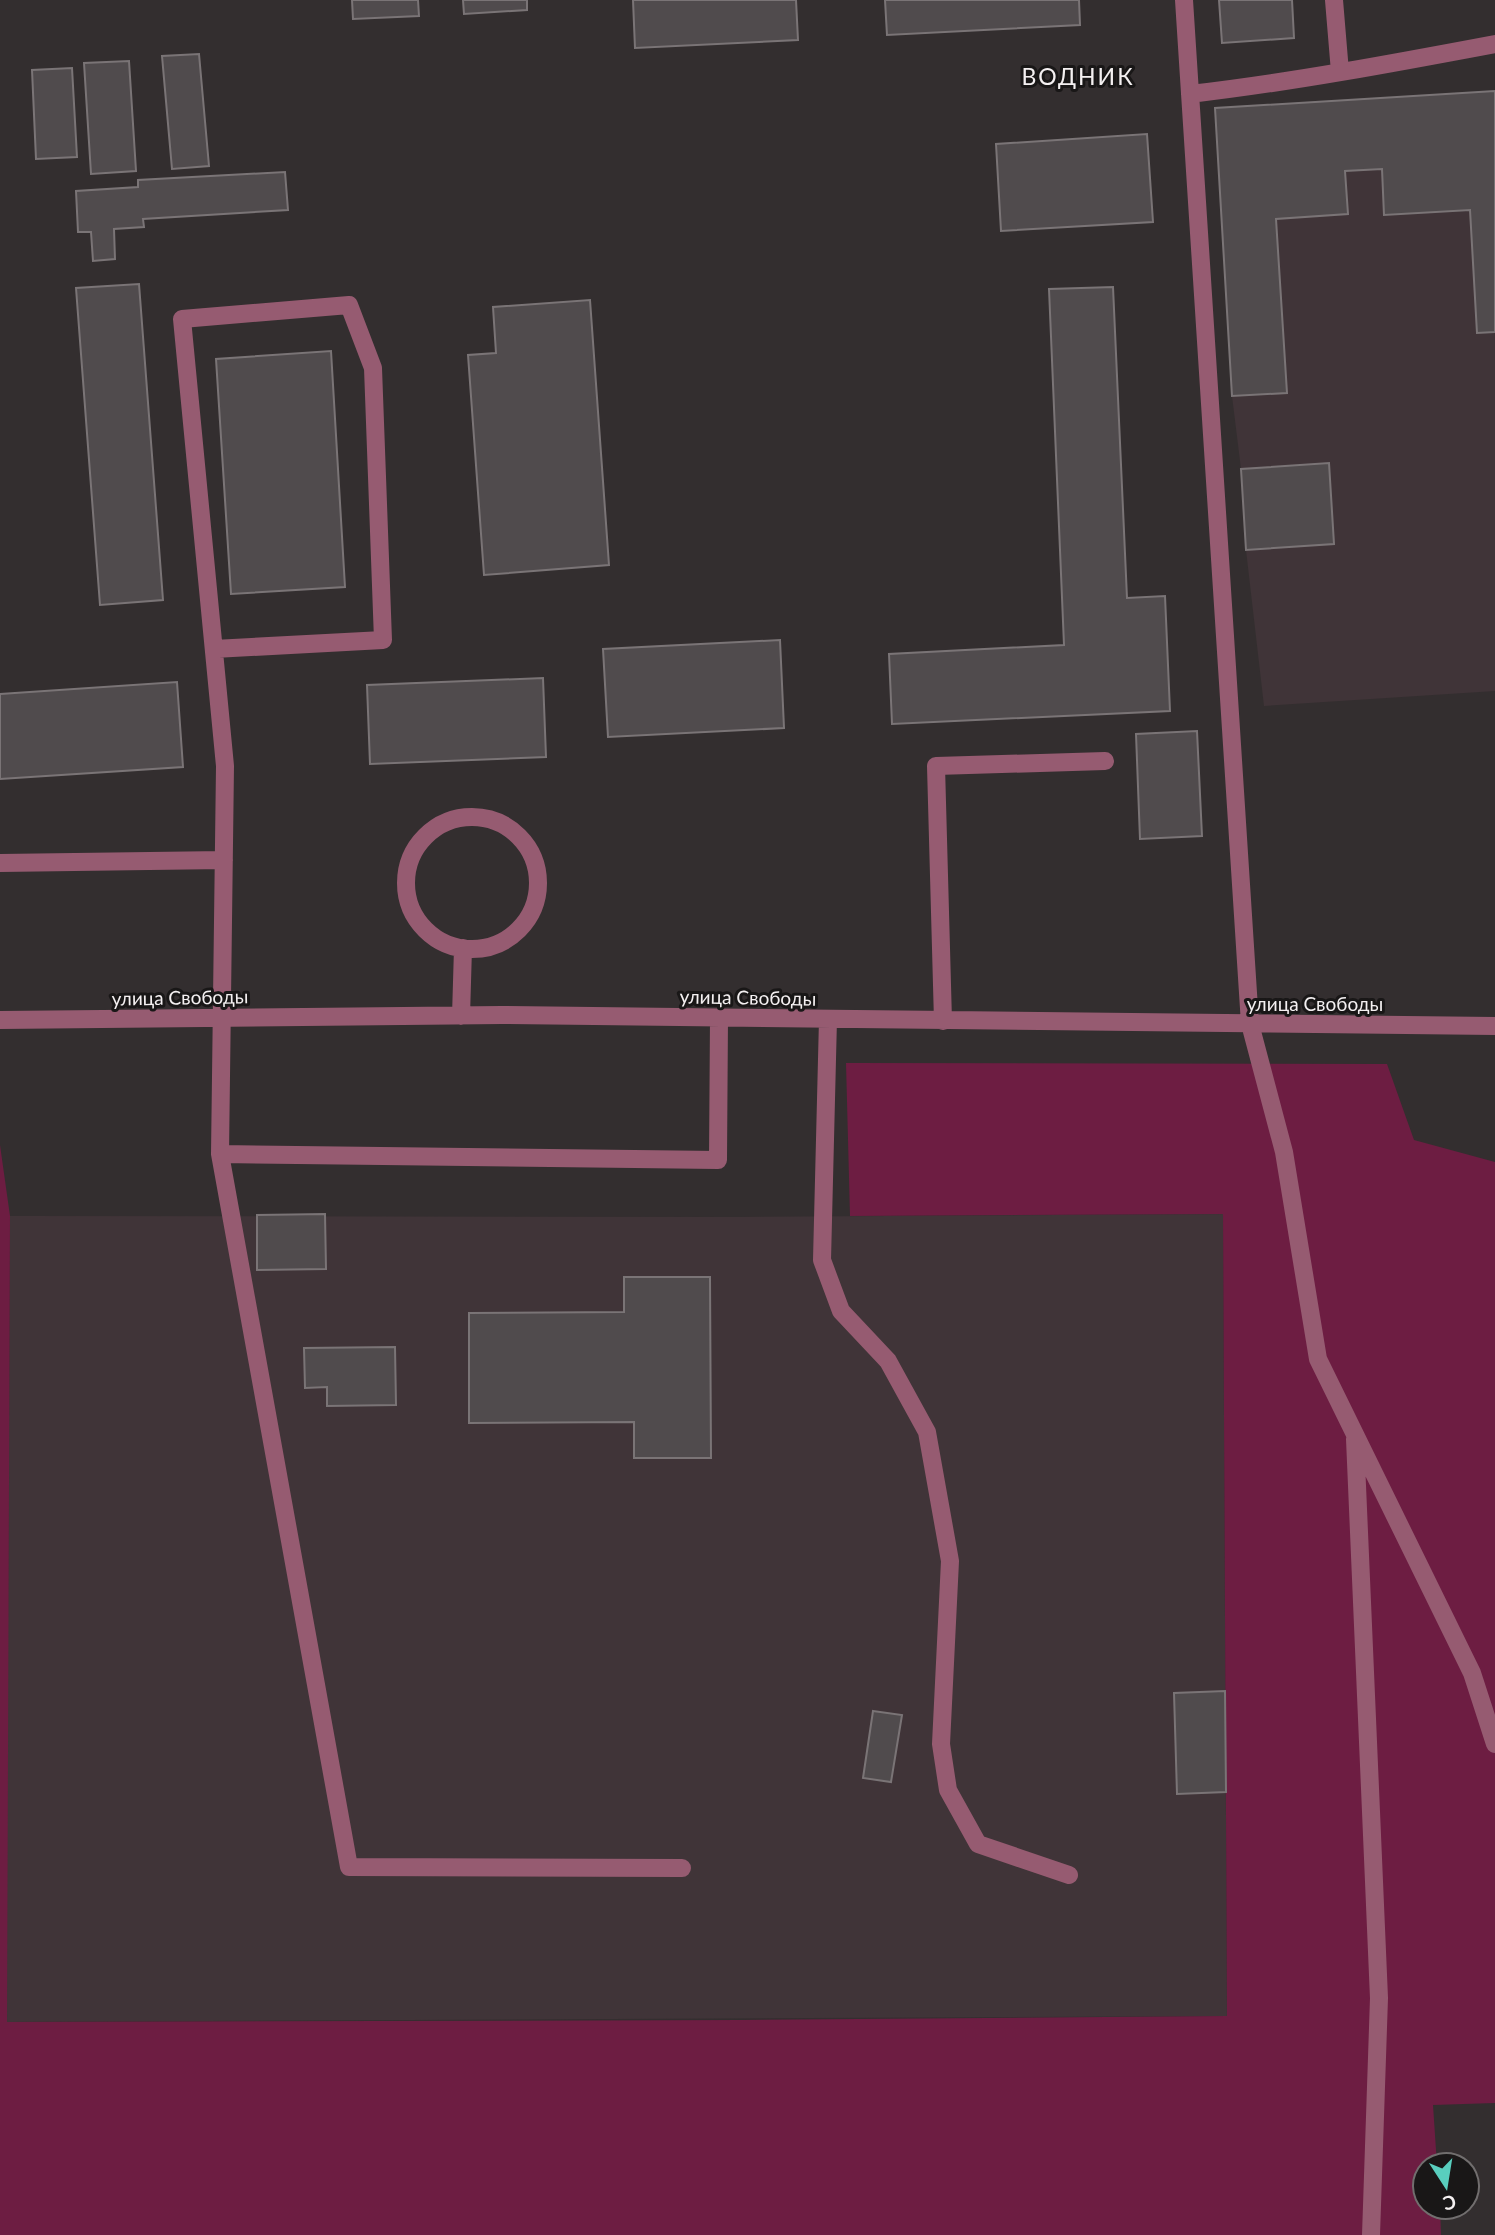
<svg xmlns="http://www.w3.org/2000/svg" width="1495" height="2235" font-family="Lato,sans-serif">
	<rect width="100%" height="100%" fill="#332e2f"/>
	<path fill="#403438" d="M1495 91V691L1264 706 1246 550 1241 469 1232 396 1215 108Z
		M1223 1214 1227 2016 6 2022 10 1216 737 1217Z"/>
	<path fill="#6d1d42" d="M846 1063 1387 1064 1414 1140 1495 1162V2103L1433 2105 1437 2165H1425V2207H1440L1441 2235H0V1145L10 1216 7 2022 741 2020 1227 2016 1223 1214 850 1216Z"/>
	<path fill="#504b4d" stroke="#7a7476" stroke-width="2" d="M352 0H418L419 16 353 19Z
		M463 0H527V10L464 14Z
		M633 0H796L798 40 635 48Z
		M885 0H1079L1080 25 887 35Z
		M1219 0H1292L1294 38 1222 43Z
		M199 54 209 166 172 169 162 56Z
		M129 61 136 171 91 174 84 63Z
		M72 68 77 157 36 159 32 70Z
		M1495 91V332L1477 333 1470 210 1384 215 1382 169 1345 171 1348 214 1276 219 1287 393 1232 396 1215 108Z
		M1147 134 1153 222 1001 231 996 144Z
		M285 172 288 210 143 219 144 227 114 229 115 259 93 261 91 232H78L76 191 138 187V180Z
		M139 284 163 600 100 605 76 288Z
		M1113 287 1127 598 1165 596 1170 711 892 724 889 654 1064 645 1049 289Z
		M590 300 609 565 484 575 468 355 496 353 493 307Z
		M331 351 345 587 231 594 216 359Z
		M1329 463 1334 544 1246 550 1241 469Z
		M780 640 784 728 608 737 603 649Z
		M543 678 546 757 370 764 367 685Z
		M177 682 183 767 0 779V694Z
		M1197 731 1202 836 1140 839 1136 734Z
		M325 1214 326 1269 257 1270V1215Z
		M624 1277H710L711 1458H634V1422L469 1423V1313L624 1312Z
		M395 1347 396 1405 327 1406V1387L305 1388 304 1348Z
		M1225 1691 1226 1792 1177 1794 1174 1693Z
		M873 1711 902 1715 891 1782 863 1778Z"/>
	<g fill="none" stroke-linecap="round" stroke-linejoin="round">
		<path stroke="#965b71" stroke-width="18" d="M1184 0 1250 1024 1284 1152 1318 1359 1472 1673 1495 1744
			M1334 0 1340 72
			M1190 94C1293 82 1394 63 1495 44
			M214 649 383 640 373 368 349 305 182 319 225 766 220 1154 718 1160 719 1018
			M406 883a66 66 0 1 1 132 0a66 66 0 1 1-132 0Z
			M0 863 224 860
			M461 1016 463 948
			M828 1019 822 1260 841 1311 888 1361 927 1432 950 1561 941 1744 948 1790 978 1844 1069 1875
			M0 1020 502 1015 1495 1026
			M943 1021 936 766 1105 761
			M220 1154 349 1867 682 1868
			M1355 1439 1379 1998 1371 2235"/>
	</g>
	<g text-anchor="middle" dominant-baseline="central" stroke-width="6" stroke-linejoin="round" paint-order="stroke">
		<g font-size="19" fill="#f4f0f1" stroke="#191717">
			<text transform="translate(180 997) rotate(-1)">улица Свободы</text>
			<text transform="translate(748 997) rotate(1)">улица Свободы</text>
			<text x="1315" y="1003">улица Свободы</text>
		</g>
		<g font-size="23" letter-spacing="2" fill="#f4f0f1" stroke="#191717">
			<text x="1078" y="76">ВОДНИК</text>
		</g>
	</g>
	<g transform="translate(1446 2186) rotate(168)"><circle r="33" fill="#191717" stroke="#716e6e" stroke-width="2"/>
	<path d="M0-5L12 26L0 18L-12 26Z" fill="#59cebe"/>
	<text y="-10" font-size="19" font-weight="bold" text-anchor="middle" fill="#f4f0f1">С</text>
	</g>
</svg>
